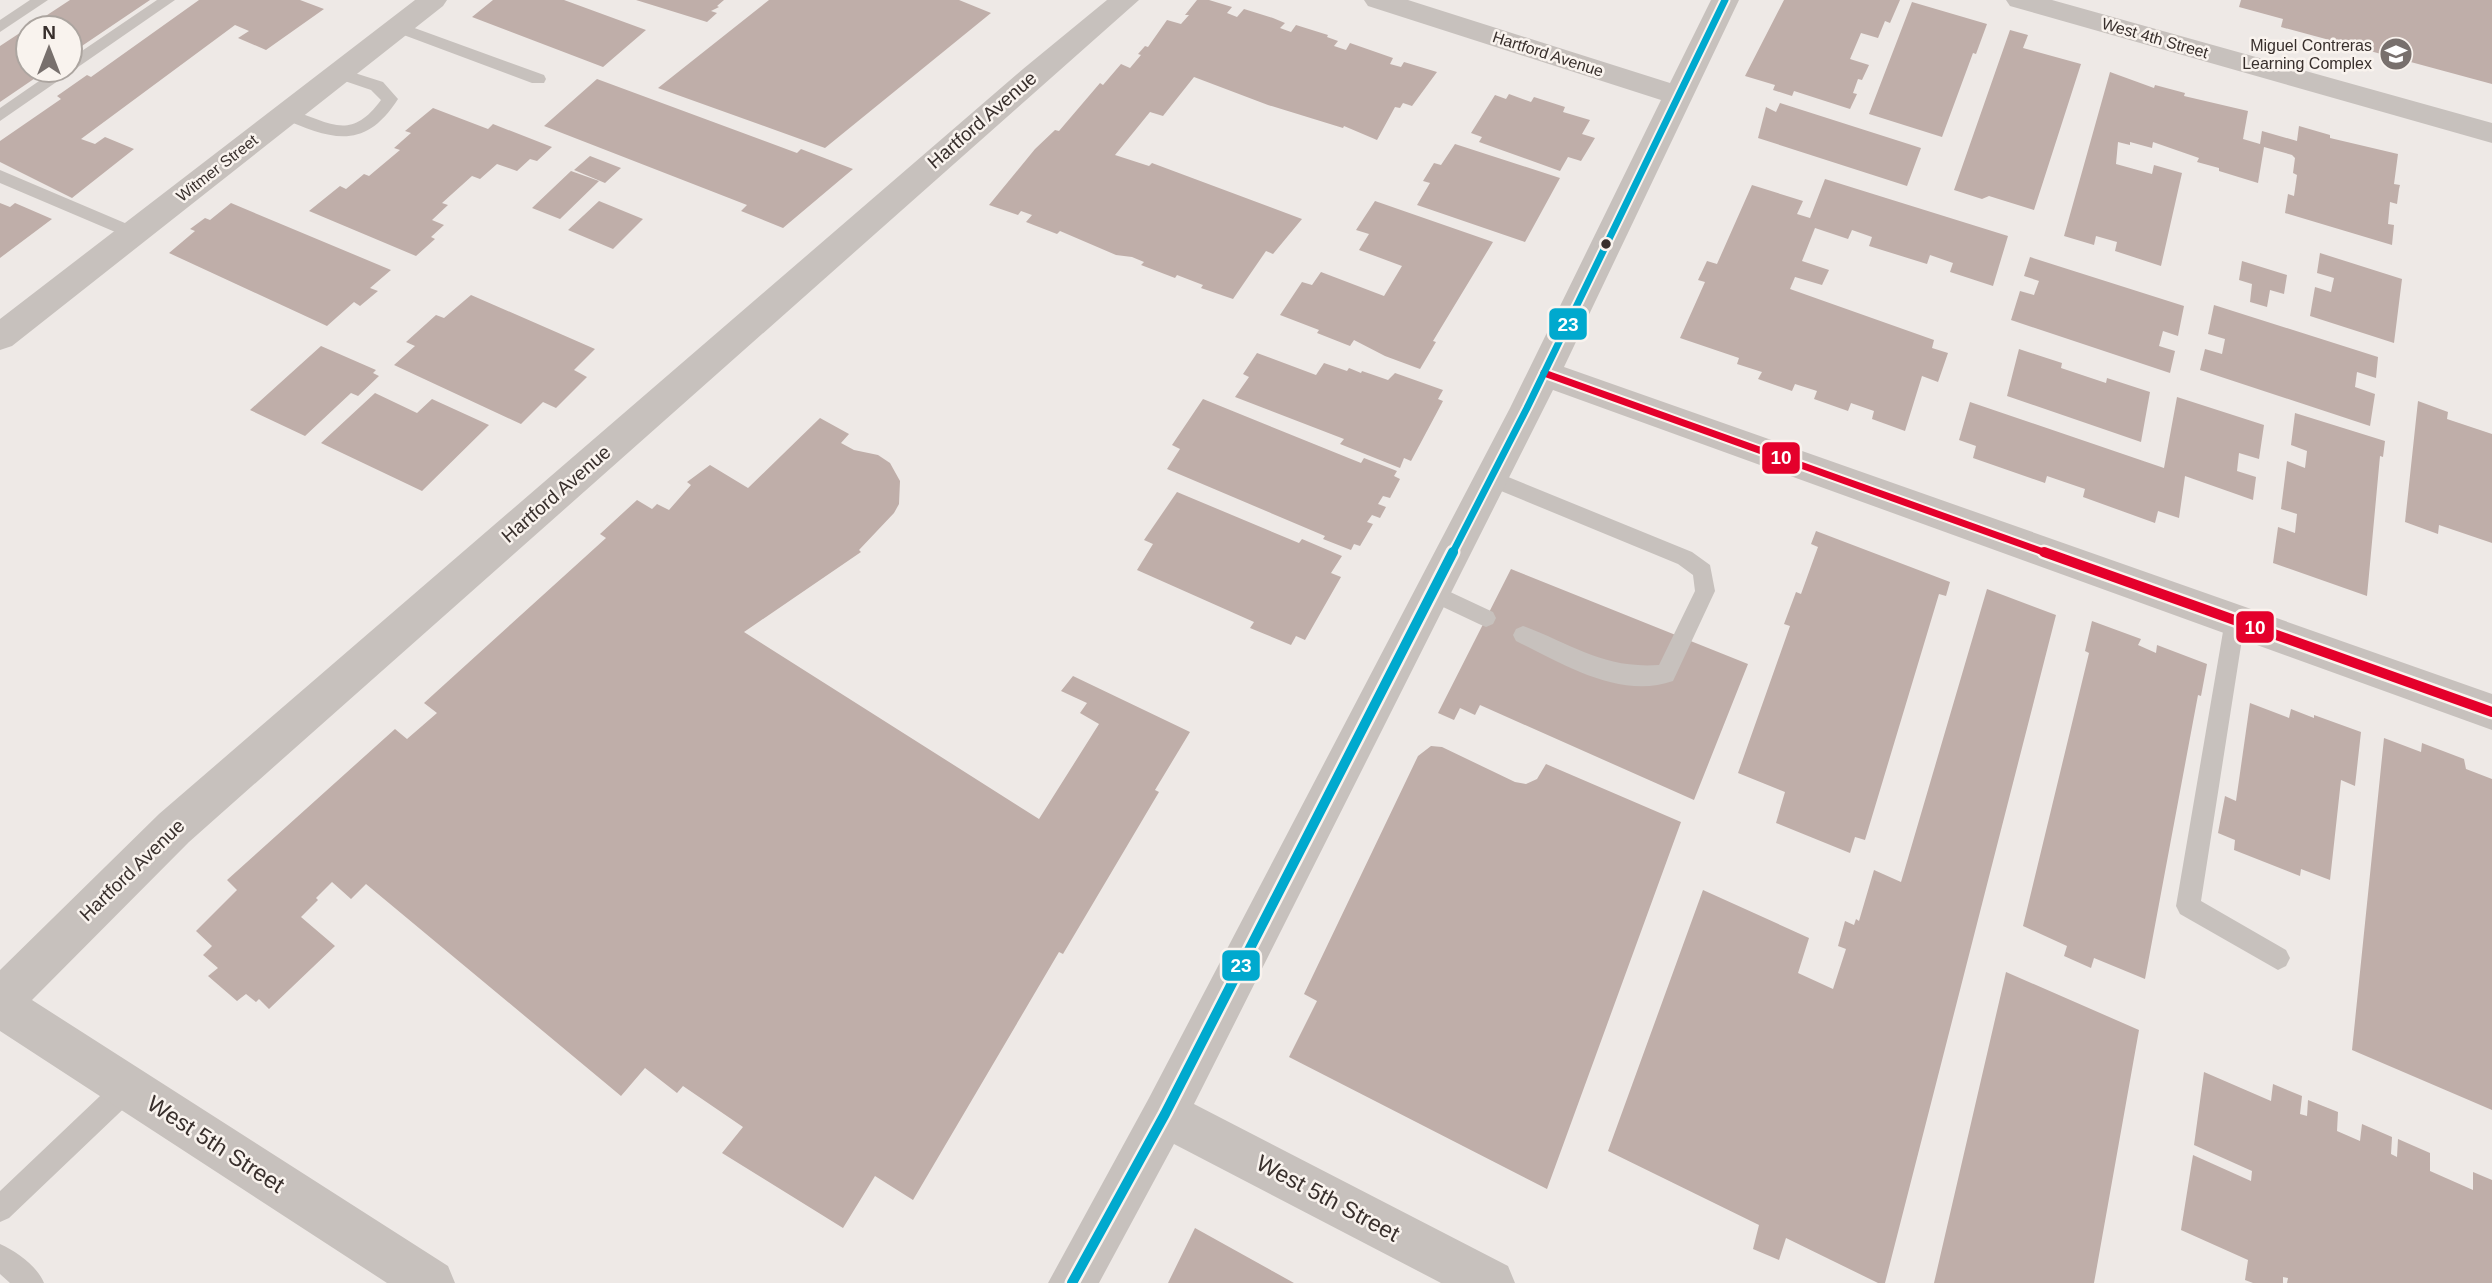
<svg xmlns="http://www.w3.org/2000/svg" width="2492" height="1283" font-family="Helvetica,sans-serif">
	<rect width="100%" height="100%" fill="#eee9e6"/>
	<path fill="#bfaea9" d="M70 0H150L70 54V28H28V70H47L0 102V46Z
		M199 0H300L324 9 266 50 238 38 249 31 235 25 81 139 95 144 105 137 134 149 72 198 0 162V141L61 99 57 96 87 75 91 77Z
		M493 0H564L646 30 603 67 472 17Z
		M636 0H724L717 6 719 7 711 11 717 13 707 22Z
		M769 0H959L991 13 825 148 658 88Z
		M1197 0H1209L1232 7 1227 13 1237 17 1244 9 1273 18 1285 23 1280 28 1291 32 1296 25 1328 35 1327 37 1338 41 1334 46 1346 50 1350 43 1393 58 1390 64 1401 67 1404 62 1437 72 1412 106 1403 103 1400 108 1395 107 1377 140 1344 126 1343 128 1268 105 1194 77 1163 116 1150 112 1115 155 1149 166 1152 163 1302 219 1273 254 1266 251 1233 299 1201 288 1203 285 1177 275 1175 278 1141 265 1144 262 1132 257 1116 255 1060 231 1057 234 1026 222 1032 215 1021 211 1018 215 989 205 1035 149 1055 130 1059 131 1100 83 1103 85 1121 64 1130 68 1141 55 1138 54 1145 46 1148 47 1167 20 1181 24 1189 15H1185Z
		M1784 0H1900L1890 23 1885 21 1878 38 1861 33 1850 59 1869 65 1862 80 1858 79 1853 93 1857 94 1850 109 1794 91 1792 96 1773 90 1775 85 1745 76Z
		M2241 0H2492V84L2281 27 2283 19 2239 7Z
		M1912 2 1987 24 1976 54 1973 53 1942 137 1869 114Z
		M2010 30 2028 35 2023 48 2081 64 2034 210 1989 196 1982 199 1954 190Z
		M2110 72 2154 88 2155 85 2185 93 2184 96 2248 111 2243 139 2260 144 2262 131 2297 141 2299 126 2330 135V138L2398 154 2394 184 2400 185 2399 189 2397 204 2390 202 2388 224 2394 225 2392 245 2285 213 2288 194 2294 196 2297 175 2293 173 2295 158 2292 155 2264 147 2258 183 2219 171V168L2197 162 2199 158 2153 142 2152 148 2130 142V145L2118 142 2116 164 2152 174 2154 165 2182 173 2161 266 2115 251 2117 242 2096 236 2094 245 2064 236Z
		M597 79 797 153 801 149 853 169 783 228 741 211 747 205 544 126Z
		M1509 94 1531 102 1534 97 1565 107 1563 112 1590 120 1582 134 1595 138 1581 161 1568 157 1560 171 1479 142 1482 137 1471 133 1495 95 1506 99Z
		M1780 103 1921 148 1907 186 1758 138 1766 107 1776 112Z
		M433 108 488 129 493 124 552 147 537 161 530 159 517 171 497 164 480 179 472 176 442 203 448 205 432 220 444 225 431 237 435 239 416 256 309 211 340 186 346 189 364 174 369 176 400 150 394 148 411 133 405 131Z
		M1455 144 1560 178 1525 242 1417 205 1430 183 1423 181 1434 163 1441 165Z
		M590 156 621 168 605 183 574 170Z
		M571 171 599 181 560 219 532 208Z
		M1825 179 2008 236 1993 286 1950 272 1953 263 1930 255 1927 264 1869 246 1872 237 1852 230 1848 239 1815 228 1802 261 1829 270 1822 285 1795 277 1790 289 1934 340 1932 348 1948 353 1938 382 1922 376 1905 431 1872 419 1874 411 1851 403 1848 411 1814 399 1817 391 1795 384 1792 391 1758 379 1762 372 1737 364 1739 358 1680 338 1705 282 1698 280 1707 261 1717 264 1752 185 1803 201 1797 214 1810 218Z
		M599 201 643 219 613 249 568 230Z
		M1375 201 1493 242 1433 341 1436 342 1420 369 1385 356 1354 340 1350 346 1317 333 1319 330 1280 315 1302 282 1312 285 1321 272 1384 296 1402 266 1359 250 1369 234 1356 230Z
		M0 203 10 207 15 203 52 219 0 258Z
		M231 203 391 270 370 288 378 291 360 306 354 302 327 326 169 253 195 231 190 229 205 218 210 220Z
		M2320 253 2402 279 2394 343 2310 316 2315 287 2331 292 2334 278 2317 273Z
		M2030 257 2184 306 2178 336 2163 331 2159 346 2175 351 2170 373 2011 320 2020 291 2034 295 2039 281 2024 276Z
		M2242 261 2287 275 2284 294 2270 290 2267 307 2250 302 2252 284 2239 280Z
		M471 295 595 349 574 370 587 377 556 408 543 402 521 424 394 365 415 346 406 342 436 315 444 318Z
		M2214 305 2378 357 2376 378 2357 372 2355 387 2375 394 2370 426 2200 370 2205 349 2222 354 2225 339 2208 334Z
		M321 346 376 370 373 373 379 376 358 396 351 393 305 436 250 410Z
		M2019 349 2062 363 2061 368 2106 383 2107 378 2150 392 2141 442 2007 396Z
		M1257 353 1316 375 1324 363 1347 371 1349 368 1361 373 1362 371 1388 380 1395 373 1443 390 1438 399 1443 401 1411 461 1404 458 1400 468 1340 444 1344 439 1235 397 1249 377 1243 374Z
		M375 393 417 413 432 399 489 425 422 491 321 443Z
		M2177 397 2264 425 2259 459 2239 453 2237 471 2256 477 2253 500 2185 476 2179 518 2158 511 2155 523 2083 497 2085 489 2047 476 2045 483 1973 458 1976 446 1959 440 1970 402 2164 468Z
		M1203 399 1361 463 1364 458 1397 471 1394 476 1400 479 1390 498 1383 496 1378 504 1386 507 1380 518 1372 515 1367 522 1373 524 1360 546 1354 544 1351 550 1323 539 1325 536 1167 469 1180 449 1172 445Z
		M2418 401 2448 412 2447 419 2492 434V543L2439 525 2438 534 2405 522Z
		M2295 413 2385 441 2383 457 2380 456 2367 596 2273 563 2278 527 2295 533 2297 514 2281 509 2287 461 2305 468 2307 451 2291 445Z
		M820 418 849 434 841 443 854 450 878 455 890 463 900 481 899 504 894 513 859 550 861 552 744 632 1039 819 1099 724 1080 713 1087 703 1061 691 1073 676 1190 732 1155 790 1159 792 1063 954 1059 952 913 1200 875 1176 843 1228 722 1153 743 1127 683 1086 677 1093 645 1068 621 1096 366 884 351 899 332 882 316 898 318 900 301 917 335 946 269 1009 259 999 256 1002 246 994 237 1001 208 976 218 968 203 955 212 946 196 931 237 890 227 880 395 729 407 739 437 713 424 703 606 538 600 534 637 500 652 509 657 504 669 510 691 485 687 482 710 465 748 488Z
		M1177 492 1299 543 1302 539 1342 556 1331 573 1341 577 1305 640 1296 636 1291 645 1250 628 1254 622 1137 570 1153 544 1144 540Z
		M1816 531 1950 582 1946 596 1939 594 1865 840 1855 837 1850 853 1776 823 1785 792 1738 773 1790 626 1784 624 1796 592 1801 594 1818 547 1811 544Z
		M1511 569 1748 664 1694 800 1480 705 1475 715 1460 708 1454 720 1438 713Z
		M1987 589 2056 615 1885 1283H1878L1786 1238 1779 1260 1753 1249 1759 1225 1608 1151 1703 890 1809 938 1798 973 1833 989 1846 949 1838 946 1845 921 1854 925 1856 919 1859 921 1874 870 1901 882Z
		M2092 621 2141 639 2138 645 2156 653 2157 645 2207 664 2201 696 2198 695 2145 979 2094 958 2091 968 2064 956 2067 946 2023 926 2089 653 2085 651Z
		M2250 703 2289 718 2291 709 2314 718V715L2361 732 2355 786 2341 780 2330 880 2301 869 2300 876 2234 850 2235 840 2218 833 2225 796 2236 801Z
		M2384 738 2421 752 2422 743 2464 759 2466 769 2492 779V1110L2352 1050Z
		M1431 746 1442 747 1515 782 1526 784 1537 779 1546 764 1681 822 1547 1189 1289 1057 1317 1001 1304 994 1418 756Z
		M2006 972 2139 1030 2094 1283H1934Z
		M2204 1072 2271 1101 2273 1084 2302 1096 2300 1114 2307 1116 2308 1100 2338 1112 2337 1131 2360 1141 2362 1124 2392 1137 2391 1154 2397 1157 2398 1139 2430 1153V1171L2473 1190V1172L2492 1180V1283H2287L2288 1278 2283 1277V1283H2253L2245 1280 2248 1260 2181 1230 2193 1155 2251 1181 2252 1171 2194 1145Z
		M1195 1228 1294 1283H1168Z"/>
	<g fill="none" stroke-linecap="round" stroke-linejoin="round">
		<path fill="#c7c1bd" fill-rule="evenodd" d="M30 0H48L0 32V20Z
			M157 0H175L0 121V108L55 70H70V59Z
			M398 22 544 75 546 79 544 83H532L393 31 390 27Z
			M339 68 383 82 398 99C364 152 331 139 281 118L279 114 281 110 287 109C328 120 349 144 381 100L371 90 333 77 331 73Z
			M0 170 139 229 142 233 133 239 127 237 0 183Z
			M1491 470 1692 552 1710 565 1715 591 1673 681C1620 700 1561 663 1516 641L1513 635 1516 629 1523 626C1572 644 1602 669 1659 665L1695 591 1693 575 1678 564 1484 484 1481 478 1484 472Z
			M1431 583 1493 612 1496 618 1493 624 1486 627 1479 624 1424 598 1421 592 1424 586Z
			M2235 611 2242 614 2245 620 2201 901 2286 950 2290 958 2286 966 2278 970 2180 914 2176 906 2225 620 2228 614Z
			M128 1075 137 1078 140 1087 137 1096 9 1218 0 1222V1191L119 1078Z
			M0 1244C16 1251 38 1267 44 1283H10L0 1274Z"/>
		<path fill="#c7c1bd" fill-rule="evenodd" d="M415 0H447L443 6 12 346 0 350V319Z
			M1107 0H1139L189 842 32 1000 448 1266 455 1283H387L0 1031V970L159 814 1023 69Z
			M1364 0H1408L1670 83 1711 0H1739L1564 367 2492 694V730L1553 390 1194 1104 1508 1266 1515 1283H1441L1174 1144 1099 1283H1048L1149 1098 1510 408 1661 100 1368 6Z
			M2006 0H2052L2492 123V143L2010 6Z"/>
		<defs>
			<path id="bus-1-far1" d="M1544 373 2049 554"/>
			<path id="bus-1" d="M2044 552 2492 712"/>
			<path id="bus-2-far1" d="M1452 554 1527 408 1725 0"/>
			<path id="bus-2" d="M1072 1283 1165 1114 1453 552"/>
		</defs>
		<use href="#bus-1-far1" stroke="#f9f3ee" stroke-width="11"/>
		<use href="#bus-1" stroke="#f9f3ee" stroke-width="15"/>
		<use href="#bus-2-far1" stroke="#f9f3ee" stroke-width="11"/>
		<use href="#bus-2" stroke="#f9f3ee" stroke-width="15"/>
		<use href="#bus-1-far1" stroke="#e4002b" stroke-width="7"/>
		<use href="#bus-1" stroke="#e4002b" stroke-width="10"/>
		<use href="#bus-2-far1" stroke="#00a9ce" stroke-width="7"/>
		<use href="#bus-2" stroke="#00a9ce" stroke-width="10"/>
	</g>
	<defs>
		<symbol id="school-disc" viewBox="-11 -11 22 22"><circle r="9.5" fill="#78706d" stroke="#f9f3ee"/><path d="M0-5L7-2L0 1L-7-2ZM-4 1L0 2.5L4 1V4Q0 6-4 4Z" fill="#fff"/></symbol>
	</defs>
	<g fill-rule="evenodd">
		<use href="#school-disc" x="2377" y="35" width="38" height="38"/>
	</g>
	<circle fill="#382f2c" stroke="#f9f3ee" stroke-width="2.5" cx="1606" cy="244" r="6"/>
	<g text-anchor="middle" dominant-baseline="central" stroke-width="5" stroke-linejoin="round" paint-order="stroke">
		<g font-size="16" fill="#382f2c" stroke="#f9f3ee">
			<text transform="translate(2155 38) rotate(16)">West 4th Street</text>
			<text transform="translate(1548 54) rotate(18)">Hartford Avenue</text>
			<text transform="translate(217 168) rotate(-38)">Witmer Street</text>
		</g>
		<g font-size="16" fill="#382f2c" stroke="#f9f3ee" text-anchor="end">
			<text x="2372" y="45">Miguel Contreras<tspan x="2372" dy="18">Learning Complex</tspan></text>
		</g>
		<g font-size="19" fill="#382f2c" stroke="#f9f3ee">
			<text transform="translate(982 120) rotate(-41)">Hartford Avenue</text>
			<text transform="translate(556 494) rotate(-41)">Hartford Avenue</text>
			<text transform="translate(132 870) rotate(-44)">Hartford Avenue</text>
		</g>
		<g font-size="23" fill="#382f2c" stroke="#f9f3ee">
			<text transform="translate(216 1144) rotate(33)">West 5th Street</text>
			<text transform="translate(1328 1198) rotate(28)">West 5th Street</text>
		</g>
	</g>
	<g stroke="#f9f3ee" stroke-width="2.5">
		<rect x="1548" y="307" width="40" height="34" rx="7" fill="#00a9ce"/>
		<rect x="1761" y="441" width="40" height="34" rx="7" fill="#e4002b"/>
		<rect x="2235" y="610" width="40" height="34" rx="7" fill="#e4002b"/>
		<rect x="1221" y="949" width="40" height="33" rx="7" fill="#00a9ce"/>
	</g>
	<g font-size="19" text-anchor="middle" font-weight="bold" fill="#fff">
		<text x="1568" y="331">23</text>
		<text x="1781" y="464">10</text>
		<text x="2255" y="634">10</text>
		<text x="1241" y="972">23</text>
	</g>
	<g transform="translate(49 49)"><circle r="33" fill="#f9f3ee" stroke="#aca5a0" stroke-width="2"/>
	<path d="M0-5L12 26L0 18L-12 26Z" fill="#78706d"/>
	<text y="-10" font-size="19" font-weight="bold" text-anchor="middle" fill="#382f2c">N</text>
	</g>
</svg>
